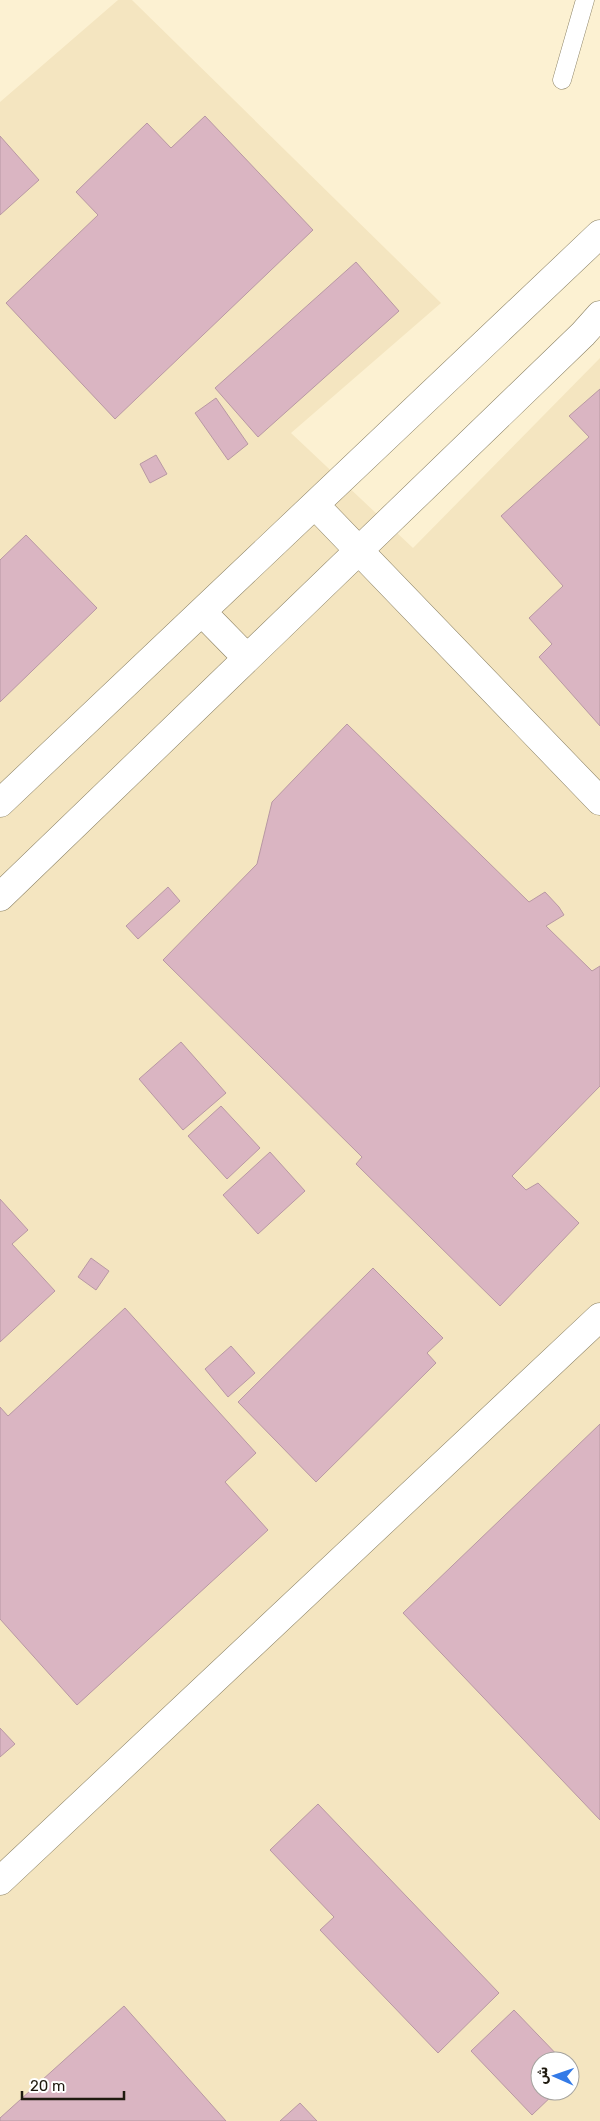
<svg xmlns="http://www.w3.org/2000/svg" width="600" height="2121" font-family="Rubik,Vazirmatn,sans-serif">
	<rect width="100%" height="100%" fill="#fcf1d2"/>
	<path fill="#f4e5c0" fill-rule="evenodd" d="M118 0H132L441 303 291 433 413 548 600 358V2121H0V102ZM540 2061H570V2091H540Z"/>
	<path fill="#dab5c2" stroke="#b898a3" d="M205 116 313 230 115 419 6 303 98 215 76 192 147 123 171 148Z
		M0 136 39 180 0 215Z
		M356 262 399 311 258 437 215 388Z
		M600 389V726L539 657 552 644 529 618 563 586 501 516 589 437 569 416Z
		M216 398 248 444 228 460 195 413Z
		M156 455 167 474 150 483 140 464Z
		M26 535 97 608 0 702V560Z
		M347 724 529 902 545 892 559 907 564 915 546 926 592 971 600 966V1086L512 1176 526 1190 538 1183 579 1223 500 1306 356 1164 362 1157 163 960 257 864 272 802Z
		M168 887 180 901 138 939 126 926Z
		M181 1042 226 1093 183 1130 139 1079Z
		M221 1106 260 1148 227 1179 188 1136Z
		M270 1152 305 1191 258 1234 223 1195Z
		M0 1199 28 1230 12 1244 55 1291 0 1342Z
		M91 1258 109 1271 96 1290 78 1277Z
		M373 1268 443 1338 427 1353 436 1363 316 1482 238 1402Z
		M125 1308 256 1453 225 1482 268 1530 77 1705 0 1619V1407L8 1416Z
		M231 1346 255 1373 228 1397 205 1369Z
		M600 1424V1820L403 1613Z
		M0 1728 15 1744 0 1757Z
		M318 1804 499 1993 438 2053 320 1930 334 1917 270 1850Z
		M124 2006 226 2121H0V2118Z
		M514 2010 563 2061H540V2091H557L532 2115 471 2051Z
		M300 2103 317 2121H280Z"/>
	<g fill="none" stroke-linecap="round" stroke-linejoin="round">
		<defs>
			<path id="lane" d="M562 80 585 0"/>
			<path id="street" d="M315 505 600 801
				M202 612 247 658
				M0 803 600 234
				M0 897 583 334 600 315
				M0 1881 600 1317"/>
		</defs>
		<use href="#lane" stroke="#8a8064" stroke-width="19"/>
		<use href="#street" stroke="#8a8064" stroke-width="29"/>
		<use href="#lane" stroke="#fff" stroke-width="18"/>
		<use href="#street" stroke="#fff" stroke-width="28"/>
	</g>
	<g transform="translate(555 2076) rotate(272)"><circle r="24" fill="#ffffff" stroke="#a5a39f"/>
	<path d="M0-4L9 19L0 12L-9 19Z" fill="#337ae7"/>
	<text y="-8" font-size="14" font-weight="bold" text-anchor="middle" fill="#1f1a0f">ش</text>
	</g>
	<path d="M22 2091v8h102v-8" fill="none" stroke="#1f1a0f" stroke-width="2.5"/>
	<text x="30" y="2091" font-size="15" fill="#1f1a0f" stroke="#ffffff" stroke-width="4" paint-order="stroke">20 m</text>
</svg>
